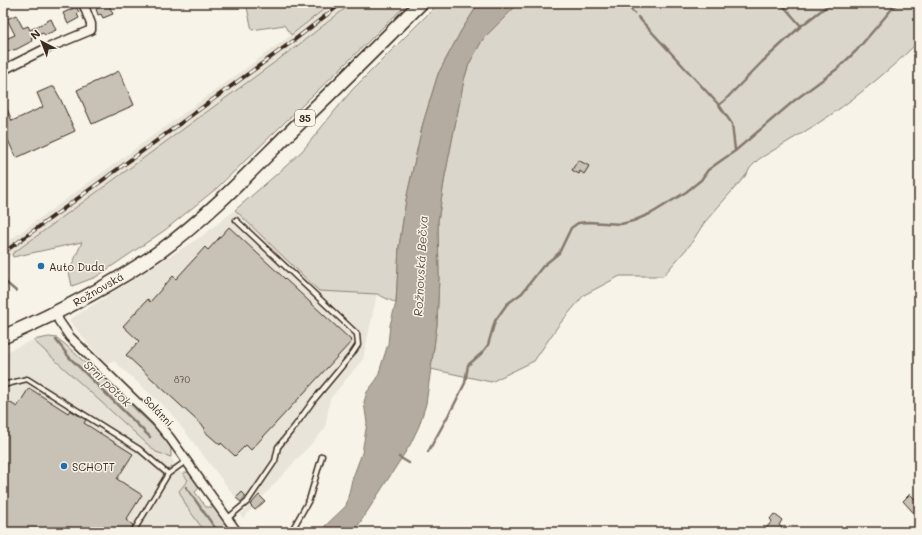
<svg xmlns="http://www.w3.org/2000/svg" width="922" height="535" font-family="Mali,sans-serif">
	<rect width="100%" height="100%" fill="#f7f3e8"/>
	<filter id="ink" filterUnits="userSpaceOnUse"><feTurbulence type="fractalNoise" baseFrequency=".025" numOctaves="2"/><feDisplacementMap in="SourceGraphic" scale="8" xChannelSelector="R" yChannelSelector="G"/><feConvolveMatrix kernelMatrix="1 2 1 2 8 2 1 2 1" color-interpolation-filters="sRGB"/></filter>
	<g filter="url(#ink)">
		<path fill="#e9e4d9" d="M332 3H352L297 46 3 261V245L291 35Z
			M235 210 319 291 377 294 363 359 330 399 325 429 243 518 240 515 250 505 243 499 246 496 242 492 236 498 169 411 114 361 107 364 94 351 69 320 202 236Z
			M33 340 156 452 171 457 176 467 188 480 179 491 187 507 205 532H3V353Z"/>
		<path fill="#dbd6cb" stroke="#8b8074" d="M246 3H332L291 35 284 25 252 30Z
			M352 3H408L217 188 165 230 96 277 72 286 69 272 82 242 13 257 12 254 297 46Z
			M439 3H479L461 31 438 74 423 123 406 200 399 247 396 303 377 294 319 291 235 210 285 167 303 150 352 90Z
			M519 3H919V41C892 68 863 92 832 114 809 130 783 144 759 159L750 168 747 174 704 223 690 245 663 276H620L584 295 558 326 534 361 491 382 431 369 437 325 439 277 438 221 445 176 464 80 469 64 483 39Z
			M49 337 57 338 66 345 155 428 171 447V457L156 452 33 340Z
			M186 472H189L200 487 195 492 206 507H213L233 532H205L187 507 179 491 188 480 183 474Z"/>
		<path fill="#b4aca0" stroke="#84786c" d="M479 3H519L483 39 469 64 464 80 445 176 438 221 439 277 437 325 426 404 419 426 410 445 354 532H322L323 528 346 506 352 480 362 453 367 423 364 402 367 392 377 379 388 344 390 325 396 303 399 247 406 200 423 123 438 74 461 31Z"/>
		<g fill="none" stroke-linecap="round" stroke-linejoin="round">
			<path stroke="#84786c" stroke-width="2.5" d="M626 3 634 13
				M781 3 801 26
				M638 17 719 105 732 124 735 150
				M719 105 725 100 762 62 801 26 831 3
				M3 280 16 291
				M56 340 69 357 150 437
				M428 452 454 405 465 383 468 365 482 353 488 345 495 321 507 304 522 293 543 266 559 253 571 228 578 223 588 222 621 224 633 221 652 213 686 192 701 180 708 170 719 162 735 151 795 100 837 69 856 51 897 3
				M399 457 409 463
				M186 487 218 532"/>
		</g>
		<path fill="#c8c1b6" stroke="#3b2a1e" d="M108 3 113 14 103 18 101 14 98 15 96 9Z
			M76 7 79 12 77 14 79 18 68 24 63 13Z
			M16 15 23 28 28 26 30 30 51 19 56 30 45 35 43 33 31 38 32 41 17 49 3 53V40L15 35 7 19Z
			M119 71 134 105 92 124 77 90Z
			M51 87H54L60 98 75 131 16 158 3 129V99L12 121 43 107 37 93Z
			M578 160 589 166 584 174 580 171 579 174 572 170Z
			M229 227 352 341 251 450 246 445 235 456 221 443 220 445 203 430 205 428 126 355 139 341 123 326 148 299 150 302 173 276 176 279 205 247 208 250Z
			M29 388 68 413 70 410 86 420 84 423 133 454 117 479 142 495 126 520 133 525 130 532H3V398L17 407Z
			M242 492 246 496 241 502 236 498Z
			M910 494 916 500 919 497V519L903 501Z
			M259 495 265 501 255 510 250 505Z
			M774 514 782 520 779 525 782 528 778 532H763L772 521 770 519Z"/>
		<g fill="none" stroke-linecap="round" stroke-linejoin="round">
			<defs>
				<path id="lane" d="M3 385 27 379 139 449 168 474
					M228 518 247 502 275 461 278 447 295 426 313 401 352 354 358 345 357 334 236 220
					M133 532 168 474 186 461
					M291 532 309 500 322 456"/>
				<path id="street" d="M3 70 43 50 91 30V24L83 3
					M56 313 59 321 70 337 156 421 170 438 237 532"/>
				<path id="primary" d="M3 337C58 313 113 285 162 250 207 217 246 176 285 137 331 93 376 48 421 3"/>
			</defs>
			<use href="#lane" stroke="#3b2a1e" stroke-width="7"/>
			<use href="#street" stroke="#3b2a1e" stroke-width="11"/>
			<use href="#primary" stroke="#3b2a1e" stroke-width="16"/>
			<use href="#lane" stroke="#f7f3e8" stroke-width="4"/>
			<use href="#street" stroke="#f7f3e8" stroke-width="8"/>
			<use href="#primary" stroke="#f7f3e8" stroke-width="13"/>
			<defs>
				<path id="rail" d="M3 253 293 41 342 3"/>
			</defs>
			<use href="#rail" stroke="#3b2a1e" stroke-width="4"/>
			<use href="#rail" stroke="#f7f3e8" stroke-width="2.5" stroke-dasharray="8" stroke-linecap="butt"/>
		</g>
	</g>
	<g fill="#1f6fb2" stroke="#f7f3e8" stroke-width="1.5">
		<circle cx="41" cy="266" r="4"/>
		<circle cx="64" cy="466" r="4"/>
	</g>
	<g text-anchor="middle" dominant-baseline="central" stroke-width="3" stroke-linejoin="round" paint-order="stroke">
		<g font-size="9" fill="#5e5044">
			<text x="182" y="379">870</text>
		</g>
		<rect fill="#f7f3e8" stroke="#73665b" stroke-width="1" x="295" y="110" width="20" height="16" rx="3"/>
		<g font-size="10" font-weight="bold" fill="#3b2a1e">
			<text x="305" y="118">35</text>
		</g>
		<g font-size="11" fill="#3b2a1e" stroke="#f7f3e8" text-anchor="start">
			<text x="49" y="266">Auto Duda</text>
			<text x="72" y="466">SCHOTT</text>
		</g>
		<g font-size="11" fill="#3b2a1e" stroke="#f7f3e8">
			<text transform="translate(98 289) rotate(-30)">Rožnovská</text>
			<text transform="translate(159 411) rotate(46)">Solární</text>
		</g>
		<g font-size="12" font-style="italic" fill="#5f5145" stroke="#f7f3e8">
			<text transform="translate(420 266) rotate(-87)">Rožnovská Bečva</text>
			<text transform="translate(108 383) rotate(44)">Srní potok</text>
		</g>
	</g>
	<rect width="922" height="535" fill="none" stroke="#f7f3e8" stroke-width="16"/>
	<rect x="8" y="8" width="906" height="519" fill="none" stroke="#3b2a1e" stroke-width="1.5" filter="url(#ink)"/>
	<g transform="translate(42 42) rotate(318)" stroke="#f7f3e8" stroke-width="3" paint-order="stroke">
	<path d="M0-3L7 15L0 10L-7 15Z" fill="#3b2a1e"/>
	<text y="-6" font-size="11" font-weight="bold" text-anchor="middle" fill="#3b2a1e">N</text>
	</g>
</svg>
